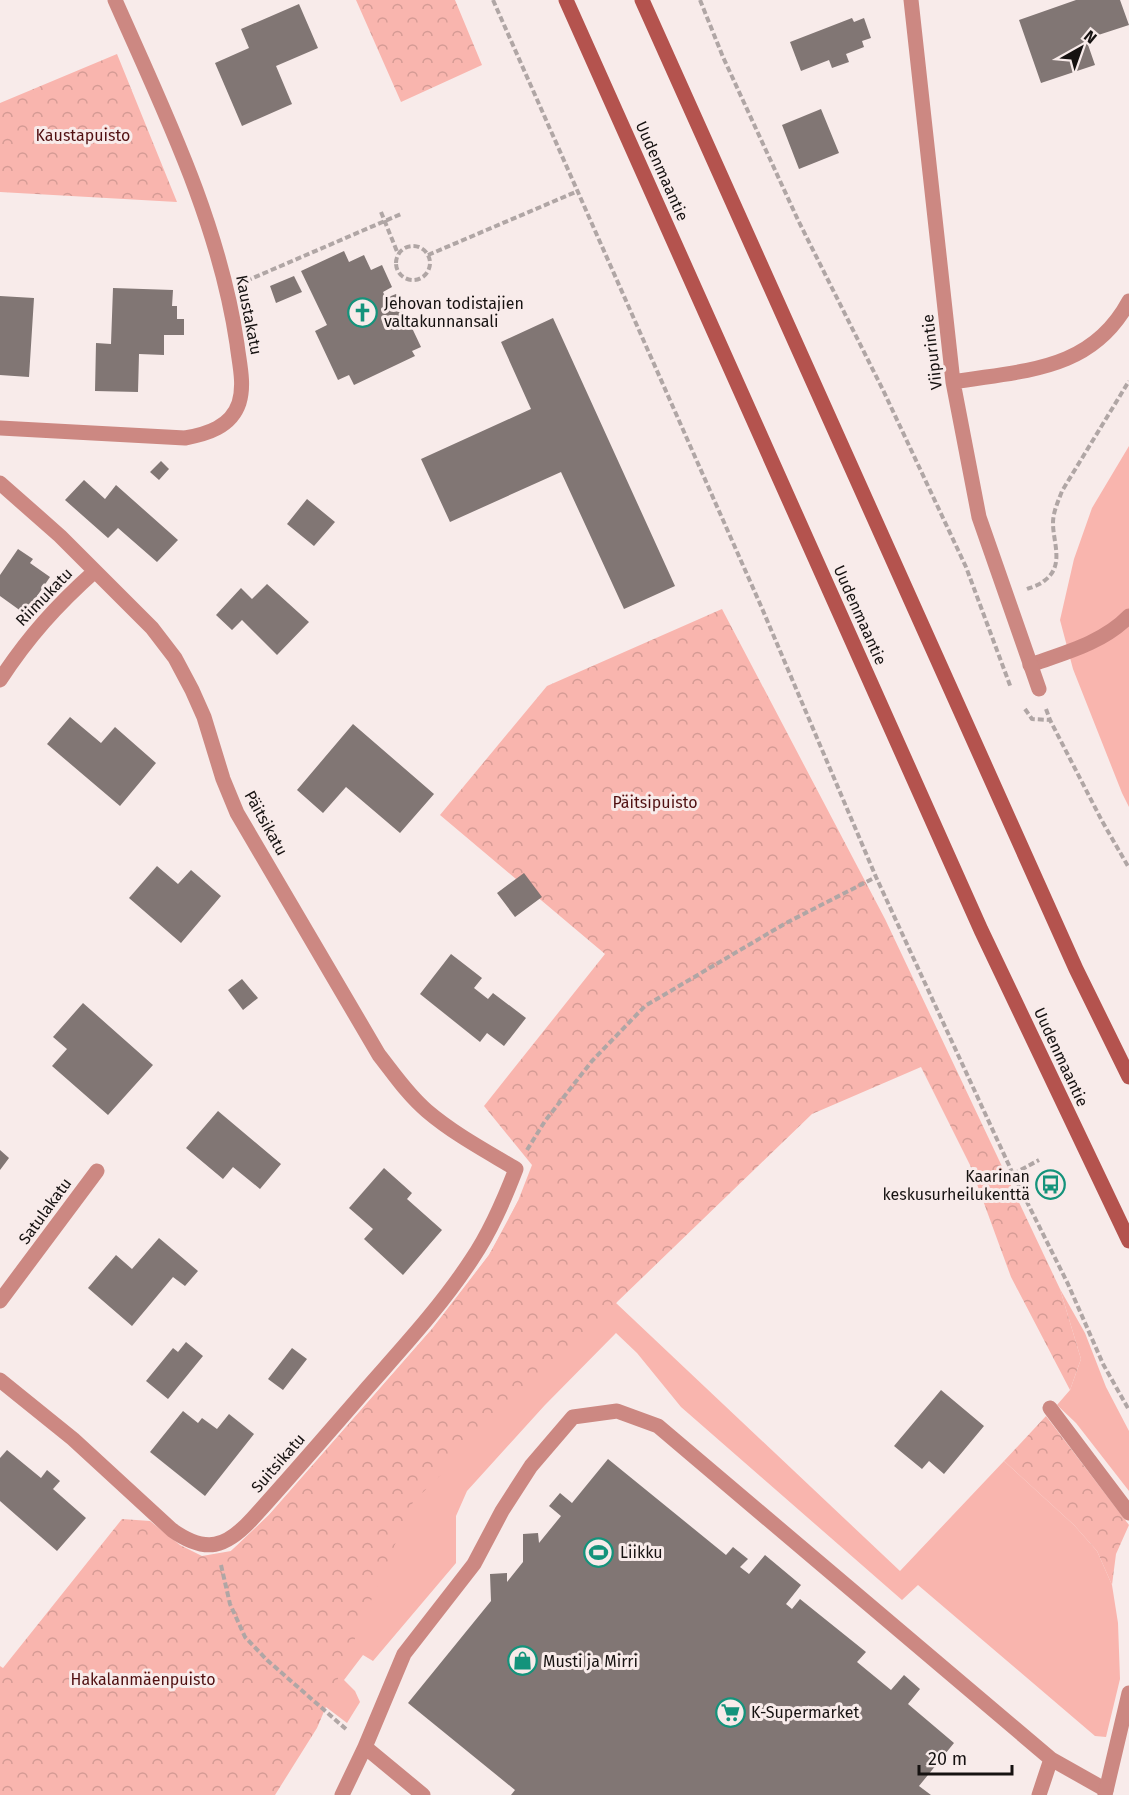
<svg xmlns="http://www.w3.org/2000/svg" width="1129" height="1795" font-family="'Fira Sans',sans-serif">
	<defs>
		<pattern id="forest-crowns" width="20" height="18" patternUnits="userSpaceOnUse" patternTransform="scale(1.5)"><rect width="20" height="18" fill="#f9b5ae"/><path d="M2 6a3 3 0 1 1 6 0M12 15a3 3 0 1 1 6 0" fill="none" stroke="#d59b95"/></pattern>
	</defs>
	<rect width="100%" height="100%" fill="#f8ebea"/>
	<path fill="#f9b5ae" d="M1129 446V807L1122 793 1073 669 1060 620 1074 559 1092 508Z
		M816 962 616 1303 900 1571 1004 1461 1074 1525 1097 1551 1112 1585 1118 1623 1120 1679 1106 1737 1095 1736 918 1585 902 1600 681 1407 637 1353 616 1333 545 1405 467 1491 456 1516V1563L373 1661 363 1655 344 1680 355 1691 360 1702 347 1723 326 1707 231 1551 269 1515 432 1329 489 1255 518 1201Z
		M1060 1289 1085 1333 1106 1387 1129 1431V1491L1076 1423 1057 1405 1070 1390 1081 1359Z"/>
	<path fill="url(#forest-crowns)" d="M356 0H455L482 65 401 102Z
		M117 54 177 202 0 192V103Z
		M722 609 885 919 1060 1289 1081 1359 1070 1390 1011 1277 970 1165 921 1067 812 1114 616 1303 413 1502 317 1728 275 1795H0V1666L3 1668 122 1519 150 1521 180 1545 202 1556 231 1551 240 1543 269 1515 432 1329 467 1284 489 1255 507 1223 518 1201 532 1165 484 1106 605 954 440 815 547 686Z
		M1046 1416 1129 1525 1116 1554 1112 1585 1097 1551 1074 1525 1004 1461Z"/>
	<path fill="#817674" d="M1076 0H1120L1129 25 1086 39 1095 65 1041 83 1019 20Z
		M299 4 318 48 276 66 292 104 242 126 215 63 249 48 241 29Z
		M852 18 854 22 864 18 871 38 862 41 864 47 846 54 849 62 832 68 829 60 801 71 790 42Z
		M821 109 839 153 799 169 782 125Z
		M344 251 349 262 364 255 371 270 382 265 392 287 383 292 386 298 396 294 421 347 412 351 415 356 354 385 349 375 338 380 315 331 327 325 301 271Z
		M294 276 302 292 276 303 270 286Z
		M113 288 173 290 172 306H177V319H184V335H164V355L139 354 138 392 95 391 96 343 111 344Z
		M0 296 34 298 29 377 0 375Z
		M553 318 675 586 624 609 561 472 450 522 421 459 531 409 501 342Z
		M161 461 169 469 159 480 150 472Z
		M84 480 105 499 116 485 178 540 157 562 118 528 108 538 65 500Z
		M307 499 335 522 314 546 287 524Z
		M18 549 33 559 30 563 50 577 25 614 0 596V575Z
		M267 584 309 622 277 655 242 620 232 630 216 615 241 588 252 599Z
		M70 717 101 743 115 727 156 763 120 806 47 744Z
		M353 724 434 794 400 833 346 787 323 813 297 790Z
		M157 866 178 884 191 870 221 896 181 943 129 898Z
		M524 873 542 897 515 917 497 893Z
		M451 954 482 978 474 988 488 999 493 993 526 1018 504 1046 487 1033 480 1042 420 994Z
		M242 979 258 998 243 1010 228 990Z
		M83 1003 153 1065 108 1115 52 1066 67 1049 53 1037Z
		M218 1111 281 1164 260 1189 233 1167 223 1179 186 1148Z
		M0 1150 9 1158 0 1170Z
		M384 1168 412 1193 407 1199 442 1230 403 1275 364 1239 373 1229 349 1208Z
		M159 1238 198 1271 185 1286 173 1277 132 1326 88 1288 116 1255 132 1269Z
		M186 1342 203 1356 168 1399 146 1381 173 1348 178 1352Z
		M292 1348 307 1359 283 1390 268 1379Z
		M941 1390 984 1426 944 1474 929 1461 922 1469 894 1446Z
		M183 1411 198 1423 202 1418 217 1429 229 1414 254 1434 205 1496 150 1452Z
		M7 1450 41 1478 47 1470 60 1481 53 1489 86 1518 57 1551 0 1501V1458Z
		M608 1459 726 1555 733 1547 748 1559 740 1567 749 1574 765 1555 801 1585 786 1604 792 1609 800 1599 866 1652 857 1662 891 1690 904 1675 920 1689 908 1704 954 1743 919 1786 931 1795H511L515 1790 408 1703 491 1601 490 1574 507 1573V1582L523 1562V1534L538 1533 539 1543 561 1516 549 1506 560 1493 572 1503Z"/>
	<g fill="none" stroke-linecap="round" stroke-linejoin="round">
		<path stroke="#b0a6a5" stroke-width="4" stroke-dasharray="6 3" stroke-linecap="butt" d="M493 0 761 606 876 877 1013 1174 1068 1284 1103 1364 1129 1410
			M700 0 723 57 798 220 883 390 966 567 1011 688
			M381 212 398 254
			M396 263a17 17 0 1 1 34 0a17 17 0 1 1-34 0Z
			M428 255 578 191
			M246 281 401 214
			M1027 589C1032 587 1040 585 1044 581 1065 566 1053 543 1053 523 1053 512 1058 502 1062 491L1129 381
			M1025 709 1032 719 1050 720
			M1046 709 1050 720 1102 821 1129 868
			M527 1150 545 1121 592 1061 645 1006 786 923 876 877
			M1013 1174 1039 1160
			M221 1565 230 1604 245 1637 267 1660 347 1730"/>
		<path stroke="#cc8882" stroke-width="15" d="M1030 665C1064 653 1103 643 1129 616
			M365 1747 404 1654 474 1564 502 1511 531 1466 573 1417 617 1411 658 1426 1051 1759 1106 1790
			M342 1795 365 1747 423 1795
			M1039 1795 1051 1759"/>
		<path stroke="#cc8882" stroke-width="15" d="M911 0 953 382 979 517 1039 689
			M953 382C1023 370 1091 372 1129 301
			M0 428 185 438C207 434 231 427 239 403 245 384 239 362 237 344 219 222 164 111 115 0
			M0 483 60 536 152 628 175 658 192 690 204 717 223 779 237 813 379 1055C394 1074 408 1095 427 1111 454 1134 486 1151 516 1169 504 1200 491 1231 472 1259 442 1305 404 1346 368 1387 330 1431 292 1475 253 1518 226 1548 206 1554 172 1530L73 1439 0 1380
			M0 680C28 637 57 605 95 571
			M0 1301 97 1171
			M1050 1408 1129 1513
			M1105 1795 1129 1693"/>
		<path stroke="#b4534e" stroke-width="15" d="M566 0 981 930 1129 1241
			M642 0 1076 969 1129 1077"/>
	</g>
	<defs>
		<symbol id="church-ring" viewBox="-11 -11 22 22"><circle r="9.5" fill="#f8ebea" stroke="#14937b" stroke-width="1.5"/><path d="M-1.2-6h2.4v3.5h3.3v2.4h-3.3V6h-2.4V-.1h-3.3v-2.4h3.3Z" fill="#14937b"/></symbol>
		<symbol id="bus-ring" viewBox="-11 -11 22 22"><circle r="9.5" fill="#f8ebea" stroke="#14937b" stroke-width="1.5"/><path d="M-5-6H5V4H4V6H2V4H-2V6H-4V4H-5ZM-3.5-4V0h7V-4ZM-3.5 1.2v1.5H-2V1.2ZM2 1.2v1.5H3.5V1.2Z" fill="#14937b"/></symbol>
		<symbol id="stadium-ring" viewBox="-11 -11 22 22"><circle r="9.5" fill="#f8ebea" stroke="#14937b" stroke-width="1.5"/><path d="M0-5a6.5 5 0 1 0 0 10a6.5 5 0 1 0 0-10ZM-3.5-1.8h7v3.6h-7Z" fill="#14937b"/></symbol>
		<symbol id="shop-ring" viewBox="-11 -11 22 22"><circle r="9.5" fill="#f8ebea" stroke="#14937b" stroke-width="1.5"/><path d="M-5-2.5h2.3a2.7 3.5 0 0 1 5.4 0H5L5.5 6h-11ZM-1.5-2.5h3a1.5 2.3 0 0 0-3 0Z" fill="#14937b"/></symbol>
		<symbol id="supermarket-ring" viewBox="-11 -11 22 22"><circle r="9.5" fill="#f8ebea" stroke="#14937b" stroke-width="1.5"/><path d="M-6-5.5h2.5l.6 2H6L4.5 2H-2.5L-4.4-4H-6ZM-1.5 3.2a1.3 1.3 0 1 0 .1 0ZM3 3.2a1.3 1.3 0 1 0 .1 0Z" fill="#14937b"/></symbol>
	</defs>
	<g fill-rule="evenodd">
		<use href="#church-ring" x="346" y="296" width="33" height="33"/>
		<use href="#bus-ring" x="1034" y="1168" width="33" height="33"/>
		<use href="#stadium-ring" x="582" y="1536" width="33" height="33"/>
		<use href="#shop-ring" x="506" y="1644" width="33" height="33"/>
		<use href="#supermarket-ring" x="714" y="1696" width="33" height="33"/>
	</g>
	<g text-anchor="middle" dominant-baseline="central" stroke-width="6" stroke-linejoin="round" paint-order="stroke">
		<g font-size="16" fill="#501011" stroke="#f8ebea">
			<text x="83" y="135">Kaustapuisto</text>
			<text x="655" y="802">Päitsipuisto</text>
			<text x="143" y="1679">Hakalanmäenpuisto</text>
		</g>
		<g font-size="16" fill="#161211" stroke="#f8ebea">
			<text transform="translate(662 171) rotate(66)">Uudenmaantie</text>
			<text transform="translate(249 315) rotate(79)">Kaustakatu</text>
			<text transform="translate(932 352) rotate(-97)">Viipurintie</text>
			<text transform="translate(44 597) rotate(-46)">Riimukatu</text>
			<text transform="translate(860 615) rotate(66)">Uudenmaantie</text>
			<text transform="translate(266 823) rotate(61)">Päitsikatu</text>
			<text transform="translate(1061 1057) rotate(65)">Uudenmaantie</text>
			<text transform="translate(45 1211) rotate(-54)">Satulakatu</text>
			<text transform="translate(278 1463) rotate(-49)">Suitsikatu</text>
		</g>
		<g font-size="16" fill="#161211" stroke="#f8ebea" text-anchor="start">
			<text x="384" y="303">Jehovan todistajien<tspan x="384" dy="18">valtakunnansali</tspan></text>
			<text x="1030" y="1176" text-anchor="end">Kaarinan<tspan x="1030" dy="18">keskusurheilukenttä</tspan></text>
			<text x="620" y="1552">Liikku</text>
			<text x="543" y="1661">Musti ja Mirri</text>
			<text x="751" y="1712">K-Supermarket</text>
		</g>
	</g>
	<g transform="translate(1081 48) rotate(40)" stroke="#f8ebea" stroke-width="4.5" paint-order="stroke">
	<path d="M0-4.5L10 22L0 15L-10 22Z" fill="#161211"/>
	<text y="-9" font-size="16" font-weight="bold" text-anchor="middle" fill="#161211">N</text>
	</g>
	<path d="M919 1765v9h93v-9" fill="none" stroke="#161211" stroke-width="3"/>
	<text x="928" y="1765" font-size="18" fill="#161211" stroke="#f8ebea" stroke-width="4.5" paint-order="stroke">20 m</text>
</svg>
